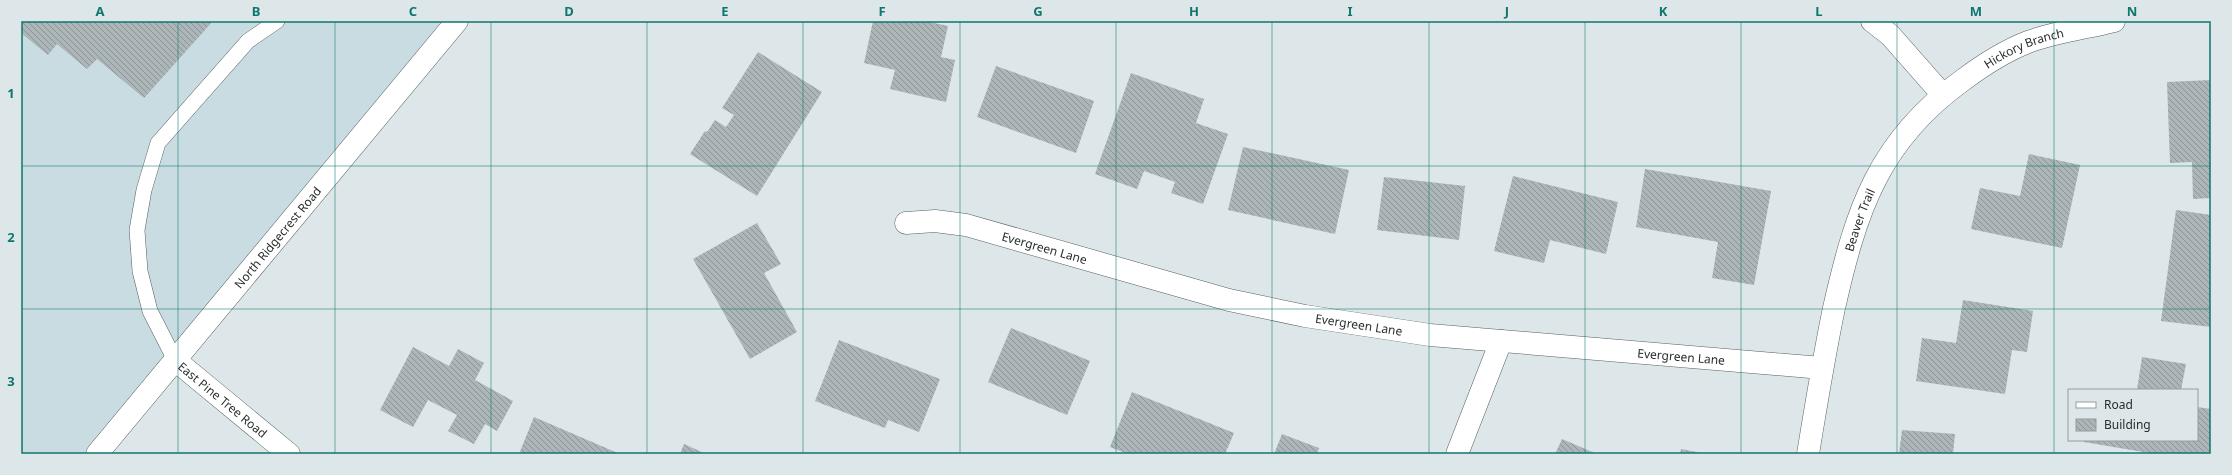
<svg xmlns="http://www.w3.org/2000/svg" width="2232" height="475" font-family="'Noto Sans',sans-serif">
	<defs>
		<pattern id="building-back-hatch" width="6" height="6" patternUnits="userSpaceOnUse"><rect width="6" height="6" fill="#acb5b7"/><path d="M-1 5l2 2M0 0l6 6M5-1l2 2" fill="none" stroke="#8c9495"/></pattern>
	</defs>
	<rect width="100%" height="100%" fill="#dde7e9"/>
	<path fill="#c9dce1" d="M21 21H471L99 454H21Z"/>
	<path fill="url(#building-back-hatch)" d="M21 21H213L144 98 97 59 87 69 57 44 48 55 21 33Z
		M873 21H925L948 26 941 57 955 60 946 102 890 89 895 70 864 63Z
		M758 52 822 92 757 196 690 154 705 131 707 132 715 120 726 127 734 115 722 108Z
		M996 66 1094 101 1076 153 977 117Z
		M1131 73 1204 99 1196 123 1228 134 1203 204 1171 193 1175 182 1144 171 1137 189 1095 174Z
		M2211 80V198L2193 199 2192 162 2170 163 2167 82Z
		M1243 147 1349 170 1335 234 1228 210Z
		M2029 154 2080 165 2062 248 1971 229 1980 188 2020 196Z
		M1645 169 1771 191 1754 285 1712 278 1718 242 1636 227Z
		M1513 176 1618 202 1606 254 1550 240 1544 263 1494 251Z
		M1384 177 1465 186 1459 240 1377 230Z
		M2176 210 2211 215V327L2161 321Z
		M757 223 781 264 764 273 797 332 750 359 693 259Z
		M1963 300 2033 311 2027 352 2012 350 2005 394 1916 381 1922 338 1956 343Z
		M1011 328 1090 361 1067 415 988 382Z
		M839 340 940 379 919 432 888 420 885 428 815 401Z
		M413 347 449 366 458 349 484 363 475 380 513 401 497 431 485 424 474 444 448 431 457 415 428 400 413 427 380 410Z
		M2142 357 2186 364 2181 390H2137Z
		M1132 392 1234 433 1225 454H1128L1110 447Z
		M2197 407 2211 409V454H2155L2084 442V440H2197Z
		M534 417 620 454H519Z
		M1902 430 1955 434 1953 454H1899Z
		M1282 434 1319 448 1317 454H1274Z
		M1562 439 1597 454H1555Z
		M684 444 706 454H680Z
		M1681 449 1702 453V454H1680Z"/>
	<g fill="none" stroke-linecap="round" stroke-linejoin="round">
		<defs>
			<path id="lane" d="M175 360 150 311 140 271 137 230 144 190 158 143 248 41 277 21"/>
			<g id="street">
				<path d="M1872 21 1890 35 1942 94"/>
				<path id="s1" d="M906 223 935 221 966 225 1229 300 1305 316 1430 335 1822 368"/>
				<path id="s2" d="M175 360 289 454"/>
				<path id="s3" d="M97 454 457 21"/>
				<path d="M1457 454 1501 341"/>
				<path id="s4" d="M1808 454C1816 405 1824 356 1834 308 1856 211 1878 141 1963 80 1983 65 2005 51 2028 42 2055 32 2086 28 2114 21"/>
			</g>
		</defs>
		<use href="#lane" stroke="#576062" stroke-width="16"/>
		<use href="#street" stroke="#576062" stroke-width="23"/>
		<use href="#lane" stroke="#fff" stroke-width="15"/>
		<use href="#street" stroke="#fff" stroke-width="22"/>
	</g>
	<path fill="none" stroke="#0f766e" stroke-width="1" stroke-opacity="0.55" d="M178 21V454M335 21V454M491 21V454M647 21V454M803 21V454M960 21V454M1116 21V454M1272 21V454M1429 21V454M1585 21V454M1741 21V454M1897 21V454M2054 21V454M21 166H2211M21 309H2211"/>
	<g text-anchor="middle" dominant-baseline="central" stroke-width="4" stroke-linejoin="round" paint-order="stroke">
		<g font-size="12" fill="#292d2e" stroke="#dde7e9">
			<text stroke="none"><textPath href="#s4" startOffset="487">Hickory Branch</textPath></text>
			<text stroke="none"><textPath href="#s4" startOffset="240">Beaver Trail</textPath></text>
			<text stroke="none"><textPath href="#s3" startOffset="282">North Ridgecrest Road</textPath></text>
			<text stroke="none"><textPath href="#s1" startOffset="142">Evergreen Lane</textPath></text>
			<text stroke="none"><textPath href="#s1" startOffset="466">Evergreen Lane</textPath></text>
			<text stroke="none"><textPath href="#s1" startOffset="790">Evergreen Lane</textPath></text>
			<text stroke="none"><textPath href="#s2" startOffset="62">East Pine Tree Road</textPath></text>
		</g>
	</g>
	<rect width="2232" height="475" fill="none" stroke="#dde7e9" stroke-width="44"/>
	<rect x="2068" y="389" width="130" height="52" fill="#dde7e9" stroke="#959d9e"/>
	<rect x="2076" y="402" width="20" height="6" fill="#ffffff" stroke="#959d9e"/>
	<text x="2104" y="409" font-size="12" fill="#292d2e">Road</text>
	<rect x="2076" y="419" width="20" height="12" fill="url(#building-back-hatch)" stroke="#959d9e"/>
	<text x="2104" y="429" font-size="12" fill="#292d2e">Building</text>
	<rect x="22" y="22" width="2188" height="431" fill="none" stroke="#0f766e" stroke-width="1.5"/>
	<g font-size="13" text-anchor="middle" font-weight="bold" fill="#0f766e">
		<text x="100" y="16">A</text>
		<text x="256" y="16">B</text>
		<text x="413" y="16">C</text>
		<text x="569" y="16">D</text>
		<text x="725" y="16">E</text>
		<text x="882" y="16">F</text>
		<text x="1038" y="16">G</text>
		<text x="1194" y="16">H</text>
		<text x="1350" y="16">I</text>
		<text x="1507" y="16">J</text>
		<text x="1663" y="16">K</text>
		<text x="1819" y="16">L</text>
		<text x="1976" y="16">M</text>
		<text x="2132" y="16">N</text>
		<text x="11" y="98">1</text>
		<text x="11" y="242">2</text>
		<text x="11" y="386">3</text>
	</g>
</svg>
